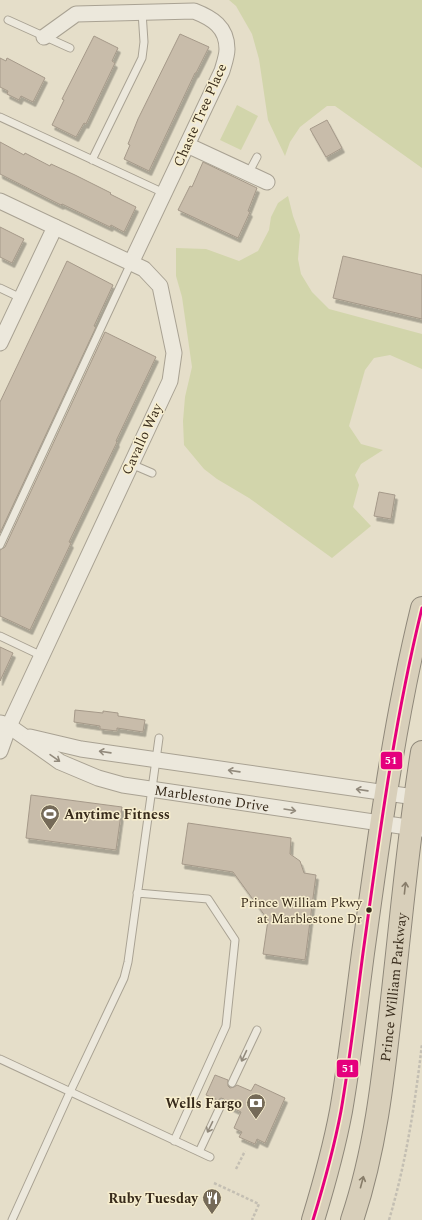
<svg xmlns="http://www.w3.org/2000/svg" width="422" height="1220" font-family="Spectral,serif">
	<defs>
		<filter id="shadow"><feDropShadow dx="2.5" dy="4.5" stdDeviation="0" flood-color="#0004"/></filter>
	</defs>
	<rect width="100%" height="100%" fill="#e5dec9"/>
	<path fill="#d2d5ab" d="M229 0H422V168L335 106H327L300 127 290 142 285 156 268 120 259 59 252 34 236 6Z
		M237 105 258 116 241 150 220 140Z
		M288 196 293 216 300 235 298 259 301 274 312 292 329 309 422 334V369L390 355 374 358 365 370 349 426 361 444 383 450 361 464 355 475 359 485 353 507 371 526 332 558 249 498 217 479 204 469 184 445 183 421 185 397 192 367 182 297 176 276V248L206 249 239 261 258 251 269 230 271 217 278 203Z"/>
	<path fill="#c8bcaa" stroke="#a59989" filter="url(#shadow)" d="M180 34 209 47 196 73H195L149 171 124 159 130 145 128 144 138 119Z
		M94 36 118 48 112 61 115 63 86 124 84 123 76 137 52 125 64 100 62 99Z
		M0 58 6 61 7 58 45 78 33 102 21 96 19 100 7 94 8 91 0 87Z
		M327 120 342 148 326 157 310 129Z
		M0 142 24 155 25 153 50 166 51 164 75 175 111 193 110 194 136 207 124 232 111 225 110 227 62 204 61 205 0 174Z
		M203 162 257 188 248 211 250 212 238 238 178 210 190 186 192 187Z
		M0 227 24 239 12 263 0 257Z
		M343 256 422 275V319L333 298Z
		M67 261 113 285 94 326 96 327 0 533V402Z
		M105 332 156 357 116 441 117 442 69 542 71 543 30 630 0 616V550L5 547Z
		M379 492 395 495 391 519 374 516Z
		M0 647 13 653 0 681Z
		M75 710 103 713V711L118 713V716L145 720 143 732 117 728V731L100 729V726L74 722Z
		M31 795 122 807 116 850 26 838Z
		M188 823 291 838 290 854 300 861 304 873 316 875 305 960 263 954 268 920 233 872 182 864Z
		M215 1075 228 1080V1086L230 1088 234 1087 237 1085 251 1091 255 1084 285 1098 265 1143 257 1139 255 1144 239 1137 242 1132 234 1128 241 1112 227 1105V1102L224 1099 221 1098 218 1100 206 1095Z"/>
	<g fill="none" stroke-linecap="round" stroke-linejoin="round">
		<defs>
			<path id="lane" d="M8 20 70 48
				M0 117 164 193
				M92 160 142 58 144 42 142 12
				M248 174 257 157
				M0 288 21 298
				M131 464 152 473
				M0 545 131 263
				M0 636 42 656
				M137 893 208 899 235 940 226 1026 174 1141
				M0 1059 210 1157
				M232 1083 257 1030
				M199 1152 222 1103
				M12 1220 70 1092 124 978 128 962 159 738"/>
			<g id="street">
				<path d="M44 37 76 14 194 11C212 18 227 27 227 49 227 56 224 64 222 71L131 263"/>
				<path d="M187 145 267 182"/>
				<path d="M0 201 144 269 160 286 174 353 170 381 9 726 0 751"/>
				<path d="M0 343 55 227"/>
				<path id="s1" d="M1 723 9 726 60 762 98 778 123 785 421 829"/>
				<path d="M30 737 81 749 422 798"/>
			</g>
			<g id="highway">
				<path d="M313 1220C324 1184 334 1148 341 1111 350 1059 356 1006 363 953 379 838 394 722 422 608"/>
				<path id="s2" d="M352 1220C375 1152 383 1080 391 1008 401 923 408 837 422 752"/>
			</g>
		</defs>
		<use href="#lane" stroke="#a9a293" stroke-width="9"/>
		<use href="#street" stroke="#a9a293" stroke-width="17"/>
		<use href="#highway" stroke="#8f887a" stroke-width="24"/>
		<path stroke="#c4bfb3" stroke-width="2.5" stroke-dasharray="3 2" stroke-linecap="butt" d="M236 1169 245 1151
			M214 1183 259 1204 252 1220
			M389 1220C406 1163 415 1104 422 1044"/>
		<use href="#lane" stroke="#ece8dc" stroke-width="7"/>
		<use href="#street" stroke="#ece8dc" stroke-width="15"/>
		<use href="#highway" stroke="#d8cfba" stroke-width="22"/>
		<defs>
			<path id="bus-1" d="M313 1220C324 1184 334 1148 341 1111 350 1059 356 1006 363 953 379 838 394 722 422 608"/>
		</defs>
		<use href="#bus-1" stroke="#f7eece" stroke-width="6"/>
		<use href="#bus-1" stroke="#e5007d" stroke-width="3"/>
	</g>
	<defs><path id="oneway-shaft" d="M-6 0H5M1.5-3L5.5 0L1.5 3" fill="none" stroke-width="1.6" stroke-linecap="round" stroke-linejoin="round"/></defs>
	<g stroke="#928a7c">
		<use href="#oneway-shaft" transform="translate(105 752) rotate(-172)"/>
		<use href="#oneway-shaft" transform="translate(55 758) rotate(35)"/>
		<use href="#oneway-shaft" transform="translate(234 771) rotate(-172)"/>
		<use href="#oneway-shaft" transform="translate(362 790) rotate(-172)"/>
		<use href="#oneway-shaft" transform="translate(290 810) rotate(9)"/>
		<use href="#oneway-shaft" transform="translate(244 1056) rotate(115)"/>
		<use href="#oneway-shaft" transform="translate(210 1127) rotate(116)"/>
	</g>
	<g stroke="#887d6a">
		<use href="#oneway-shaft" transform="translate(405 888) rotate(-84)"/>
		<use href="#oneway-shaft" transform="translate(362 1182) rotate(-75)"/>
	</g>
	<defs>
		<symbol id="stadium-pin" viewBox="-11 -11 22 30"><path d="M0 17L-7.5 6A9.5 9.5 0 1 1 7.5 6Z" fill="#756a58" stroke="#f7eece"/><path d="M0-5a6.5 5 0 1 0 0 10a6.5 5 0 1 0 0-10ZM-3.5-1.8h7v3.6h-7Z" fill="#fff"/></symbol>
		<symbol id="bank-pin" viewBox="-11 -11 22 30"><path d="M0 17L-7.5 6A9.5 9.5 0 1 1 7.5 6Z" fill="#756a58" stroke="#f7eece"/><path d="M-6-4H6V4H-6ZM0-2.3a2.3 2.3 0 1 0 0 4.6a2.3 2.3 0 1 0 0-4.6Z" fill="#fff"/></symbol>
		<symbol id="restaurant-pin" viewBox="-11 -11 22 30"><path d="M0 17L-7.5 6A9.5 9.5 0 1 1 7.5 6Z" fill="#756a58" stroke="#f7eece"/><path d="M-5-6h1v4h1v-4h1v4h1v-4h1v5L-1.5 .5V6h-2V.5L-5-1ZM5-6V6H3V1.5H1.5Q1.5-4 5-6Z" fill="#fff"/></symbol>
	</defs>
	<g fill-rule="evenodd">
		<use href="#stadium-pin" x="39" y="803" width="22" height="30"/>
		<use href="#bank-pin" x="245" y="1092" width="22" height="30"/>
		<use href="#restaurant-pin" x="201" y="1187" width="22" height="30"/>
	</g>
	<circle fill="#382b1b" stroke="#f7eece" stroke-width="1.5" cx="369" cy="910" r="3.5"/>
	<g text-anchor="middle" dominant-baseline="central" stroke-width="3" stroke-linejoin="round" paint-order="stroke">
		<g font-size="13" fill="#382b1b" stroke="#f7eece" text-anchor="end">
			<text x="362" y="903">Prince William Pkwy<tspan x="362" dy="16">at Marblestone Dr</tspan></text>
		</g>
		<g font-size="14" fill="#382b1b" stroke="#f7eece">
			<text transform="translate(200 115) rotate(-66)">Chaste Tree Place</text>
			<text transform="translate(142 439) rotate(-65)">Cavallo Way</text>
			<text stroke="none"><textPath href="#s1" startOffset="228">Marblestone Drive</textPath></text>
			<text stroke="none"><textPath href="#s2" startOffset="237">Prince William Parkway</textPath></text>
		</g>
		<g font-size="14" font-weight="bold" fill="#382b1b" stroke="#f7eece" text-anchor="end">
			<text x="64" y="814" text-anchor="start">Anytime Fitness</text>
			<text x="242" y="1103">Wells Fargo</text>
			<text x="198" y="1198">Ruby Tuesday</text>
		</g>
	</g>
	<g stroke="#f7eece" stroke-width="1.5">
		<rect x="380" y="751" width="23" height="19" rx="4" fill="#e5007d"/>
		<rect x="336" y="1059" width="23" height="19" rx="4" fill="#e5007d"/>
	</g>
	<g font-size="11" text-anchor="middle" font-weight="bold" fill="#fff">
		<text x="391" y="764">51</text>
		<text x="348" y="1072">51</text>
	</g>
</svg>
